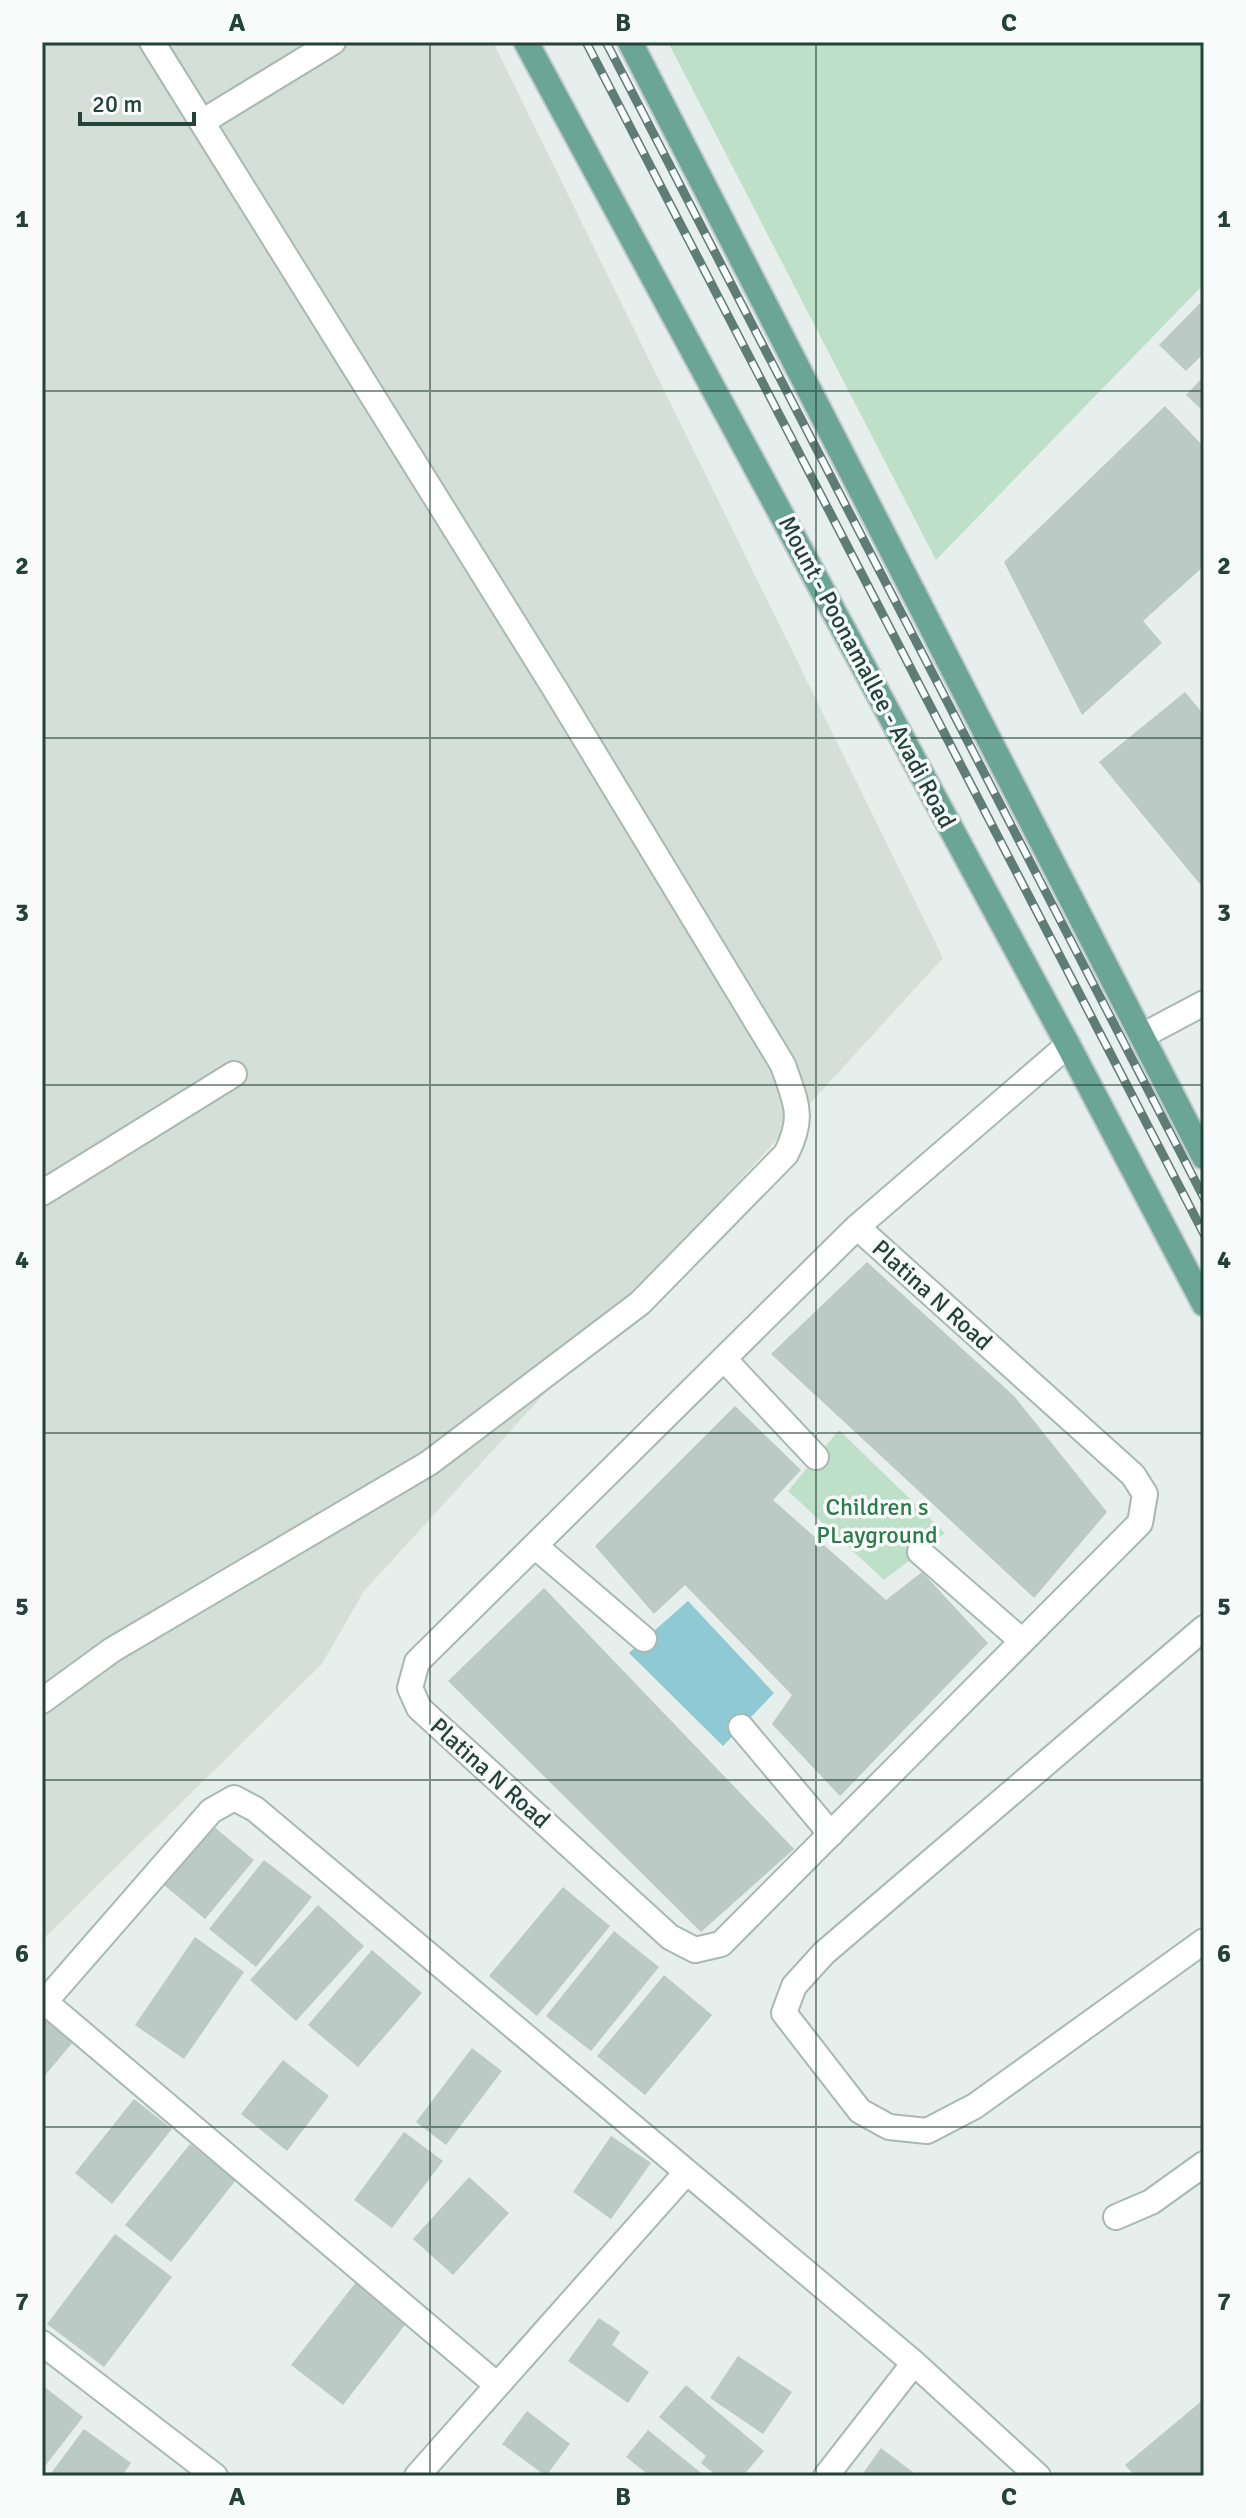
<svg xmlns="http://www.w3.org/2000/svg" width="1246" height="2518" font-family="Signika,sans-serif">
	<rect width="100%" height="100%" fill="#e6efeb"/>
	<path fill="#d4dfda" d="M42 42H493L943 958 364 1591 322 1664 42 1940Z"/>
	<path fill="#bfe0c8" d="M668 42H1204V284L936 560Z
		M839 1430 945 1533 884 1580 788 1491Z"/>
	<path fill="#8ec9d4" d="M688 1601 774 1693 723 1746 629 1653Z"/>
	<path fill="#bbcac4" d="M1204 299V353L1186 371 1159 345Z
		M1204 376V412L1186 395Z
		M1165 406 1204 447V566L1143 621 1162 643 1082 715 1004 562Z
		M1185 692 1204 715V889L1099 762Z
		M867 1262 1014 1396 1107 1512 1034 1598 771 1354Z
		M735 1406 801 1470 773 1500 886 1600 922 1572 988 1643 840 1796 772 1724 792 1695 685 1585 654 1614 595 1546Z
		M544 1588 794 1849 701 1932 448 1681Z
		M213 1826 254 1860 205 1919 164 1885Z
		M264 1860 312 1897 256 1967 209 1929Z
		M563 1887 610 1926 537 2016 489 1976Z
		M318 1905 364 1946 296 2021 250 1980Z
		M614 1931 659 1967 591 2051 546 2016Z
		M195 1937 244 1972 184 2059 135 2025Z
		M372 1950 422 1993 358 2067 308 2025Z
		M664 1975 712 2015 645 2095 597 2056Z
		M45 2018 73 2042 42 2079V2020Z
		M472 2048 502 2071 446 2145 416 2122Z
		M283 2060 329 2096 287 2151 241 2114Z
		M134 2099 172 2129 112 2204 75 2173Z
		M404 2132 443 2161 392 2228 354 2200Z
		M611 2136 651 2163 611 2219 573 2192Z
		M190 2144 236 2180 171 2262 125 2225Z
		M469 2177 509 2213 453 2275 413 2239Z
		M115 2234 172 2277 104 2367 47 2324Z
		M357 2281 408 2321 343 2405 291 2365Z
		M599 2318 620 2332 612 2345 649 2372 628 2403 568 2361Z
		M738 2356 792 2392 763 2434 710 2398Z
		M42 2385 83 2417 42 2470Z
		M686 2385 764 2451 743 2476H717L701 2463 706 2456 659 2417Z
		M1204 2399V2474L1135 2476 1125 2465Z
		M527 2411 570 2444 546 2476 502 2444Z
		M84 2429 131 2463 122 2476H49Z
		M648 2430 705 2476H650L626 2457Z
		M881 2448 918 2476H861Z"/>
	<g fill="none" stroke-linecap="round" stroke-linejoin="round">
		<defs>
			<path id="minor" d="M202 122 333 42
				M1142 1036 1204 1003
				M42 1193 234 1074
				M857 1227 1133 1475 1145 1494 1140 1523 721 1944 695 1950 670 1937 419 1708 410 1688 417 1662 857 1227 1068 1045
				M724 1359 816 1457
				M535 1546 644 1639
				M920 1552 1022 1641
				M1204 1628 824 1953 794 1986 784 2013 860 2111 889 2127 927 2131 975 2106 1204 1941
				M42 1701 112 1650 429 1463 640 1303 786 1154C805 1116 796 1103 783 1065L555 689 152 42
				M741 1727 831 1834
				M45 2002 497 2385
				M42 2005 211 1811 234 1798 255 1809 914 2363 1038 2476
				M1116 2217 1151 2202 1204 2164
				M42 2343 215 2476
				M417 2476 685 2174
				M826 2476 914 2363"/>
			<path id="major" d="M526 42 1068 1045 1204 1304
				M630 42 1204 1157"/>
		</defs>
		<use href="#minor" stroke="#a8b8b2" stroke-width="28"/>
		<use href="#major" stroke="#c2cac8" stroke-width="28"/>
		<use href="#minor" stroke="#fff" stroke-width="24"/>
		<use href="#major" stroke="#6aa596" stroke-width="24"/>
		<defs>
			<path id="rail" d="M586 42 1204 1234
				M606 42 1204 1198"/>
		</defs>
		<use href="#rail" stroke="#5f7d75" stroke-width="9"/>
		<use href="#rail" stroke="#f7fbf9" stroke-width="6" stroke-dasharray="18" stroke-linecap="butt"/>
	</g>
	<path fill="none" stroke="#24423a" stroke-width="2" stroke-opacity="0.55" d="M430 42V2476M816 42V2476M42 391H1204M42 738H1204M42 1085H1204M42 1433H1204M42 1780H1204M42 2127H1204"/>
	<g text-anchor="middle" dominant-baseline="central" stroke-width="7" stroke-linejoin="round" paint-order="stroke">
		<g font-size="24" fill="#24423a" stroke="#f7fbf9">
			<text transform="translate(867 672) rotate(62)">Mount - Poonamallee - Avadi Road</text>
			<text transform="translate(932 1295) rotate(42)">Platina N Road</text>
			<text transform="translate(490 1773) rotate(42)">Platina N Road</text>
		</g>
		<g font-size="24" fill="#2d7a4b" stroke="#f7fbf9">
			<text x="877" y="1507">Children s<tspan x="877" dy="28">PLayground</tspan></text>
		</g>
	</g>
	<rect width="1246" height="2518" fill="none" stroke="#f7fbf9" stroke-width="88"/>
	<path d="M80 112v12h114v-12" fill="none" stroke="#24423a" stroke-width="4"/>
	<text x="92" y="112" font-size="24" fill="#24423a" stroke="#f7fbf9" stroke-width="6" paint-order="stroke">20 m</text>
	<rect x="44" y="44" width="1158" height="2430" fill="none" stroke="#24423a" stroke-width="3"/>
	<g font-size="26" text-anchor="middle" font-weight="bold" fill="#24423a">
		<text x="237" y="31">A</text>
		<text x="623" y="31">B</text>
		<text x="1009" y="31">C</text>
		<text x="22" y="227">1</text>
		<text x="1224" y="227">1</text>
		<text x="22" y="574">2</text>
		<text x="1224" y="574">2</text>
		<text x="22" y="921">3</text>
		<text x="1224" y="921">3</text>
		<text x="22" y="1268">4</text>
		<text x="1224" y="1268">4</text>
		<text x="22" y="1615">5</text>
		<text x="1224" y="1615">5</text>
		<text x="22" y="1962">6</text>
		<text x="1224" y="1962">6</text>
		<text x="22" y="2310">7</text>
		<text x="1224" y="2310">7</text>
		<text x="237" y="2505">A</text>
		<text x="623" y="2505">B</text>
		<text x="1009" y="2505">C</text>
	</g>
</svg>
